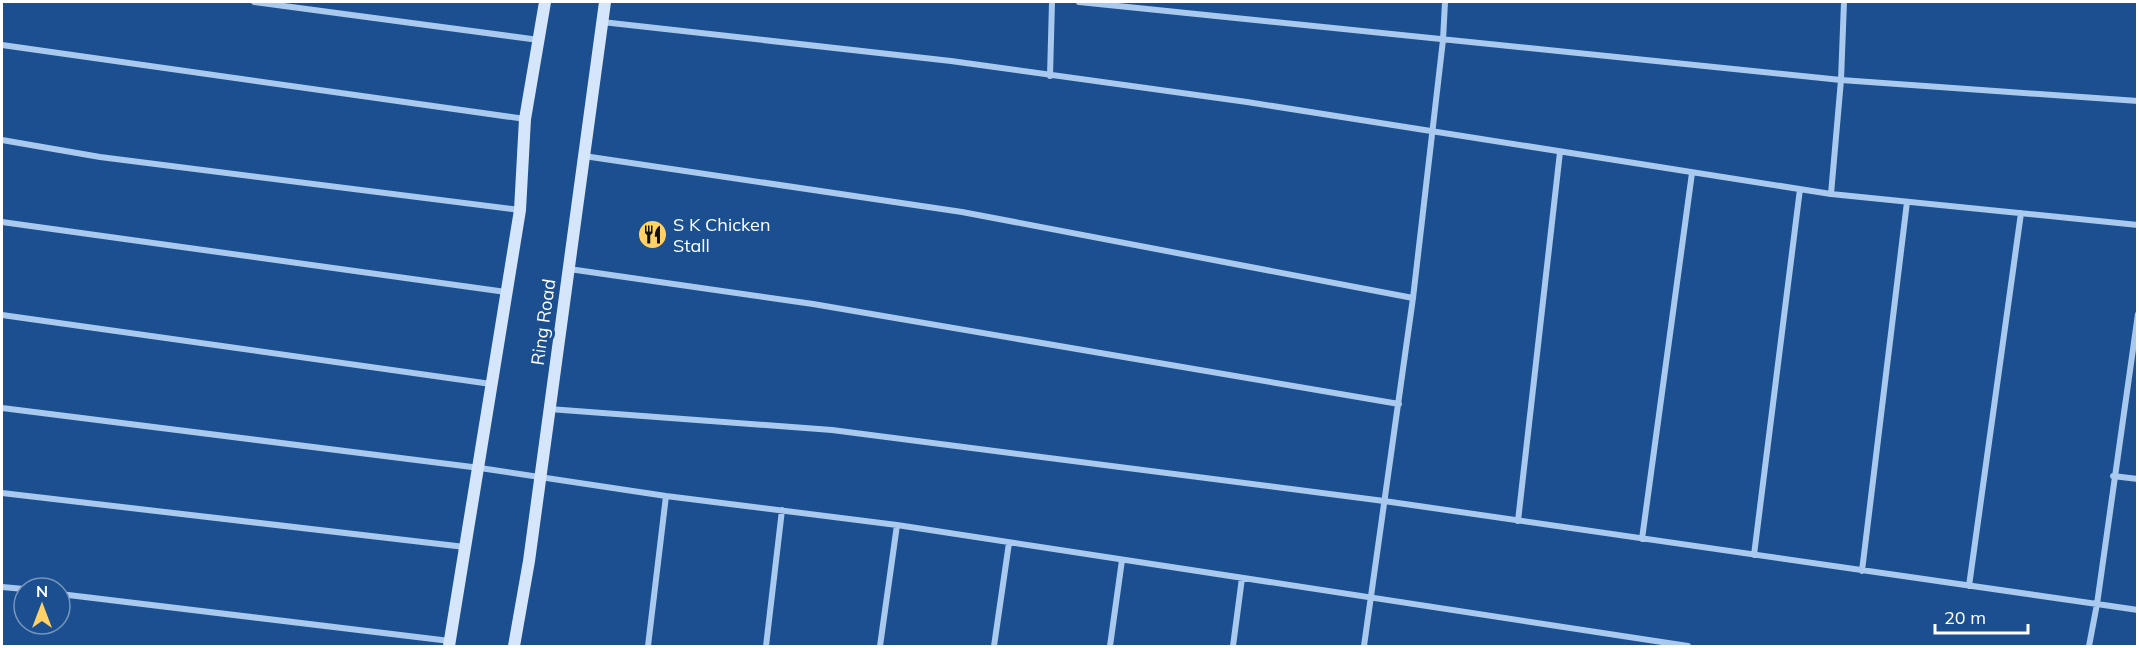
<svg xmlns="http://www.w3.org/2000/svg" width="2139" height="648" font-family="Mulish,sans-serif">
	<rect width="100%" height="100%" fill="#1b4f8f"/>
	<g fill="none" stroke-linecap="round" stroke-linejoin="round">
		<path stroke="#a9c9ee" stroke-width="6" d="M254 2 539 40
			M1079 2 1841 80 2138 101
			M602 22 951 61 1247 102 1831 194 2138 225
			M2 45 525 119
			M1050 76 1052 2
			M2 140 100 157 520 210
			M584 156 962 212 1413 298
			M1831 194 1841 80 1844 2
			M2 222 506 292
			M569 269 813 304 1399 404
			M2138 314 2097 604 2138 610
			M2 315 491 384
			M2 408 480 468 666 496 897 525 1688 646
			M549 409 832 430 1384 501 2097 604 2089 646
			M2113 476 2138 479
			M2 493 465 547
			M1518 521 1560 152
			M1642 539 1692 173
			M1754 555 1800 189
			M1862 571 1907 202
			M1969 586 2021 213
			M2 587 24 589
			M60 594 450 641
			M648 646 666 496
			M766 646 782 510
			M880 646 897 525
			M994 646 1009 543
			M1110 646 1122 560
			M1233 646 1242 578
			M1364 646 1413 298 1443 40 1445 2"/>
		<path stroke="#d6e6fa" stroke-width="12" d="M449 646 520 210 525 119 545 2
			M514 646 529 561 605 2"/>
	</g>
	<defs>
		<symbol id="restaurant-disc" viewBox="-11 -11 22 22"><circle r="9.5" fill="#ffd166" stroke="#1b4f8f"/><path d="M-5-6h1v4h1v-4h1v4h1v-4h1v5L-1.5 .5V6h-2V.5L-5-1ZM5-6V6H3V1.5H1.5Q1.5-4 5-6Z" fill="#111"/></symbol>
	</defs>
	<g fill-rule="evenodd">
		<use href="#restaurant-disc" x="636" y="218" width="33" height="33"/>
	</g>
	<g text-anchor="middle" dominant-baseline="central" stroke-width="6" stroke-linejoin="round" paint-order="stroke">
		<g font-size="18" fill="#fff" stroke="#1b4f8f" text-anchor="start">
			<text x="673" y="224">S K Chicken<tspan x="673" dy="21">Stall</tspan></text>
		</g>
		<g font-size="18" fill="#fff" stroke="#1b4f8f">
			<text transform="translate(543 322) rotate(-82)">Ring Road</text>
		</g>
	</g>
	<rect width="2139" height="648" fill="none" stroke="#ffffff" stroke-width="6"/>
	<g transform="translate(42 606)"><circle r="28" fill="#1b4f8f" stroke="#7695bc" stroke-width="1.5"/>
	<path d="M0-4.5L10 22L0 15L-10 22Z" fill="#ffd166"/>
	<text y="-9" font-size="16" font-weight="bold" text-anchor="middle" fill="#ffffff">N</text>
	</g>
	<path d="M1935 624v9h93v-9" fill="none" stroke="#ffffff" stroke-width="3"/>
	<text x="1944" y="624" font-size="18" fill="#ffffff" stroke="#1b4f8f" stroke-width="4.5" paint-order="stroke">20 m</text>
</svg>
